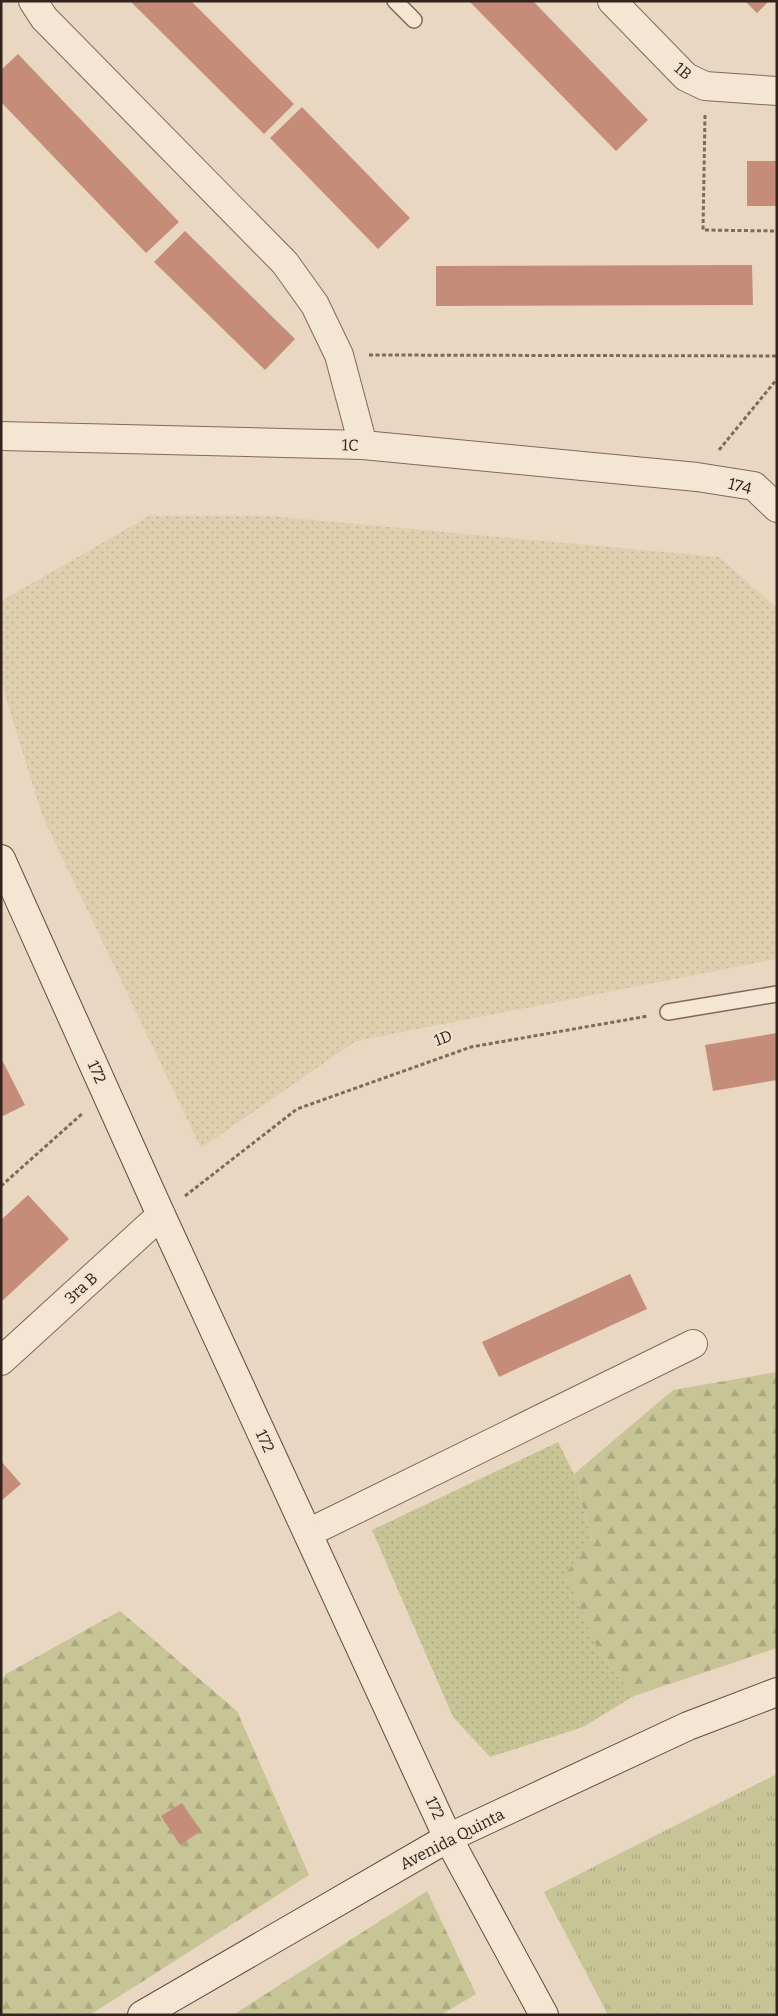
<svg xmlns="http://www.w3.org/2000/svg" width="778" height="2016" font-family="Bitter,serif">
	<defs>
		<pattern id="farmland-dots" width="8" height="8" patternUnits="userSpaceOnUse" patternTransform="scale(1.25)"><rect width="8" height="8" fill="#dfcfaf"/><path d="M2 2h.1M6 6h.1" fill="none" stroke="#c0b296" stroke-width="1.8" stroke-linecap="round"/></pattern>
		<pattern id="grass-dots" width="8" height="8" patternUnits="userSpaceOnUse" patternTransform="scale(1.25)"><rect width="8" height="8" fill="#c7c496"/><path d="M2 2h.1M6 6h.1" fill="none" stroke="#aba881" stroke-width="1.8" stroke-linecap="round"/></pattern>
		<pattern id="forest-firs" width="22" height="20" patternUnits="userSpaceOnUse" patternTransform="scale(1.25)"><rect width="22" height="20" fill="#c7c496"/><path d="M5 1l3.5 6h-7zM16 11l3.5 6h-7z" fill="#aba881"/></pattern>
		<pattern id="park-tufts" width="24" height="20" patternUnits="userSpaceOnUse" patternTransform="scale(1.25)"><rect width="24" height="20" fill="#c7c496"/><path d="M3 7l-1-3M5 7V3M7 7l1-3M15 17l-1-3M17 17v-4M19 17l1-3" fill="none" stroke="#aba881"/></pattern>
	</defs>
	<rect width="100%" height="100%" fill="#ead7c1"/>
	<path fill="url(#farmland-dots)" d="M149 516H270L719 557 777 608V959L356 1041 201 1148 42 815 1 682V601Z"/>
	<path fill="url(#grass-dots)" d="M558 1442 574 1474 592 1541 599 1652 634 1696 583 1727 490 1757 453 1717 372 1530Z"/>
	<path fill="url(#forest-firs)" d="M777 1372V1648L634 1696 599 1652 565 1574 592 1541 574 1474 673 1390Z
		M120 1611 237 1711 309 1875 90 2015H1V1680L6 1674Z
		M427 1891 476 1994 441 2015H233Z"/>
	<path fill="url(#park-tufts)" d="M777 1774V2015H608L544 1892Z"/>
	<path fill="#c58c7a" d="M130 1H191L294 104 264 134Z
		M469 1H533L648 120 616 151Z
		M745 1H769L757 13Z
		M18 54 179 222 146 253 1 102V70Z
		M302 107 410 218 378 249 270 138Z
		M747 161H777V206H747Z
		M185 231 295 339 265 370 154 262Z
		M752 265 753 305 436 306V266Z
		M777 1033V1080L713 1091 705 1045Z
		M1 1058 25 1105 1 1117Z
		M28 1195 69 1239 1 1302V1220Z
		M630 1274 647 1309 499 1377 482 1342Z
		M1 1461 21 1484 1 1501Z
		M182 1803 201 1831 180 1845 161 1816Z"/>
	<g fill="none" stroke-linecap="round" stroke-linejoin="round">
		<defs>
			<path id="lane" d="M395 1 414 20
				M668 1012 777 994"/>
			<path id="street" d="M33 1 44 18 285 263 315 305 339 355 363 445
				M612 1 686 77 705 86 777 91
				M1 436 363 445 697 477 754 486 777 508
				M1 1361 161 1215
				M308 1533 693 1344"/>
			<path id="secondary" d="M1 859 161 1215 448 1838 544 2015
				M142 2015 448 1838 688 1726 777 1692"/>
		</defs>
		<use href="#lane" stroke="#82685a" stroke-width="18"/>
		<use href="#street" stroke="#82685a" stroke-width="30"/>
		<use href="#secondary" stroke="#634a3d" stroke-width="30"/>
		<path stroke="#82685a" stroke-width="3" stroke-dasharray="4 2.5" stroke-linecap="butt" d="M705 115 703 230 777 231
			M369 355 777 356
			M719 450 777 379
			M1 1186 83 1113
			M185 1196 297 1109 471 1047 648 1016"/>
		<use href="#lane" stroke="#f5e5d3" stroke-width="15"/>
		<use href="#street" stroke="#f5e5d3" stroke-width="28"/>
		<use href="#secondary" stroke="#f5e5d3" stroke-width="28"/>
	</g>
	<g text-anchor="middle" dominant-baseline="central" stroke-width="4" stroke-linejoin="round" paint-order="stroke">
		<g font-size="16" fill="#32241d" stroke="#f2e2d0">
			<text transform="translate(683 71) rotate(40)">1B</text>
			<text transform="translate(350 445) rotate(2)">1C</text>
			<text transform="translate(740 486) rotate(15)">174</text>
			<text transform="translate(443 1038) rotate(-20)">1D</text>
			<text transform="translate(97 1072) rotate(66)">172</text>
			<text transform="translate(81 1288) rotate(-42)">3ra B</text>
			<text transform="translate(265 1441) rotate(65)">172</text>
			<text transform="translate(435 1808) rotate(65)">172</text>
			<text transform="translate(452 1839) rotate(-27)">Avenida Quinta</text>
		</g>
	</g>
	<rect width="778" height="2016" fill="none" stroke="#32241d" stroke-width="5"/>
</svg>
